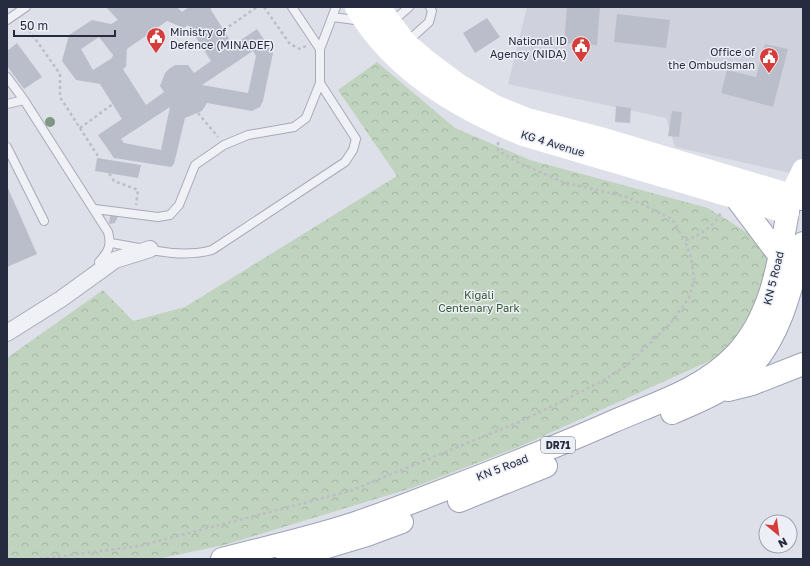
<svg xmlns="http://www.w3.org/2000/svg" width="810" height="566" font-family="'Golos Text',sans-serif">
	<defs>
		<pattern id="forest-crowns" width="20" height="18" patternUnits="userSpaceOnUse"><rect width="20" height="18" fill="#c0d3be"/><path d="M2 6a3 3 0 1 1 6 0M12 15a3 3 0 1 1 6 0" fill="none" stroke="#a5b5a4"/></pattern>
	</defs>
	<rect width="100%" height="100%" fill="#dde0e8"/>
	<path fill="#cfd2dd" d="M527 7H803V176L675 147 666 118 508 84Z"/>
	<path fill="url(#forest-crowns)" d="M377 62 455 128 530 160 708 208 751 235 770 258 752 321 718 357 521 446 412 488 224 545 157 559H7V358L103 290 133 321 185 307 397 176 338 90Z"/>
	<path fill="#babecb" fill-rule="evenodd" d="M106 7H177L182 12 189 7H211V10L233 45 257 29 273 53 263 101 260 107 252 111 207 103 202 111 185 118 174 164 171 167 114 158 98 135 122 119 100 84 76 80 62 61 69 35 92 20 111 24 118 20ZM167 21 184 28 188 25 211 61 194 73 188 65H175L169 69 165 73 160 86 164 92 146 105 123 69 126 67 127 49ZM99 37 113 55 112 58 93 70 81 49ZM253 51 256 56 248 93 202 85ZM170 107 161 150 124 143 121 139Z
		M567 7H600L597 45 564 43Z
		M617 14 670 20 666 48 614 42Z
		M487 18 500 37 475 53 463 33Z
		M17 43 42 77 24 89 7 66V51Z
		M765 44 788 49 773 107 721 93 727 70 756 77Z
		M616 106 631 108 630 123 615 122Z
		M672 111 682 112 679 137 668 136Z
		M97 158 141 165 138 178 95 171Z
		M7 186 37 254 7 267Z
		M111 209 121 210 115 223 109 224Z"/>
	<g fill="none" stroke-linecap="round" stroke-linejoin="round">
		<defs>
			<path id="lane" d="M292 7 320 49
				M333 17 362 21
				M7 20 26 7
				M392 22 409 7
				M407 42 429 22 432 11 430 7
				M7 77 24 100 108 232C112 246 108 252 99 262
				M7 104 24 100
				M7 147 44 221
				M95 209 158 217 170 215 179 205 195 165 224 145 248 135 294 127 306 118 320 83V49L336 7
				M111 243C143 248 180 259 212 250L345 162 353 150 356 139 320 83"/>
			<path id="street" d="M7 333 61 299 115 260 150 249"/>
			<path id="primary" d="M736 198 779 255
				M728 390 752 384 803 364
				M672 413C698 402 730 389 750 368 781 336 792 285 803 243
				M459 501 546 466
				M222 559C264 548 305 539 346 526 381 515 415 501 449 488 504 467 558 446 612 422 655 403 702 390 736 354 776 311 780 250 791 195L803 199
				M287 559 367 535 402 522"/>
		</defs>
		<use href="#lane" stroke="#a6aab6" stroke-width="10"/>
		<use href="#street" stroke="#a6aab6" stroke-width="18"/>
		<use href="#primary" stroke="#9ca2b5" stroke-width="24"/>
		<path stroke="#bbbec7" stroke-width="2.5" stroke-dasharray="3 3" stroke-linecap="butt" d="M264 7 290 44 300 49 306 46
			M22 20 60 74V97L114 181 138 190 136 205
			M224 30 257 7
			M198 113 218 137
			M80 128 113 104
			M498 142V150L515 161 563 182 627 197 672 219 685 241
			M40 559 139 546 350 491 519 422 561 402 602 381 626 366 669 325 689 298 694 279 691 257 685 241C701 234 714 227 722 211"/>
		<use href="#lane" stroke="#f0f1f6" stroke-width="8"/>
		<use href="#street" stroke="#f0f1f6" stroke-width="16"/>
		<path stroke="#fff" stroke-width="22" d="M356 7C392 70 458 108 523 135L788 213
			M379 7 406 43 427 61 459 85 495 106 527 119 604 139 791 195 803 170"/>
		<use href="#primary" stroke="#fff" stroke-width="22"/>
	</g>
	<circle fill="#809784" cx="50" cy="122" r="5"/>
	<defs>
		<symbol id="civic-pin" viewBox="-11 -11 22 30"><path d="M0 17L-7.5 6A9.5 9.5 0 1 1 7.5 6Z" fill="#d63d3a" stroke="#edeff6"/><path d="M-.6-6.5H3V-4.5H.6V-3L4-1V1h2V6H-6V1h2V-1L-.6-3ZM-1.2 2.5V6h2.4V2.5Z" fill="#fff"/></symbol>
	</defs>
	<g fill-rule="evenodd">
		<use href="#civic-pin" x="145" y="26" width="22" height="30"/>
		<use href="#civic-pin" x="570" y="35" width="22" height="30"/>
		<use href="#civic-pin" x="758" y="46" width="22" height="30"/>
	</g>
	<g text-anchor="middle" dominant-baseline="central" stroke-width="3" stroke-linejoin="round" paint-order="stroke">
		<rect fill="#edeff6" stroke="#626677" stroke-width="1" x="541" y="437" width="34" height="16" rx="3"/>
		<g font-size="10" font-weight="bold" fill="#262b40">
			<text x="558" y="445">DR71</text>
		</g>
		<g font-size="11" fill="#262b40" stroke="#edeff6" text-anchor="end">
			<text x="170" y="31" text-anchor="start">Ministry of<tspan x="170" dy="13">Defence (MINADEF)</tspan></text>
			<text x="567" y="40">National ID<tspan x="567" dy="13">Agency (NIDA)</tspan></text>
			<text x="755" y="51">Office of<tspan x="755" dy="13">the Ombudsman</tspan></text>
		</g>
		<g font-size="11" fill="#262b40" stroke="#edeff6">
			<text transform="translate(553 143) rotate(17)">KG 4 Avenue</text>
			<text transform="translate(773 278) rotate(-76)">KN 5 Road</text>
			<text transform="translate(502 467) rotate(-21)">KN 5 Road</text>
		</g>
		<g font-size="11" fill="#335c32" stroke="#edeff6">
			<text x="479" y="294">Kigali<tspan x="479" dy="13">Centenary Park</tspan></text>
		</g>
	</g>
	<rect width="810" height="566" fill="none" stroke="#262b40" stroke-width="16"/>
	<g transform="translate(778 534) rotate(151)"><circle r="19" fill="#edeff6" stroke="#9da1ad"/>
	<path d="M0-3L7 15L0 10L-7 15Z" fill="#d63d3a"/>
	<text y="-6" font-size="11" font-weight="bold" text-anchor="middle" fill="#262b40">N</text>
	</g>
	<path d="M14 30v6h101v-6" fill="none" stroke="#262b40" stroke-width="2"/>
	<text x="20" y="30" font-size="12" fill="#262b40" stroke="#edeff6" stroke-width="3" paint-order="stroke">50 m</text>
</svg>
